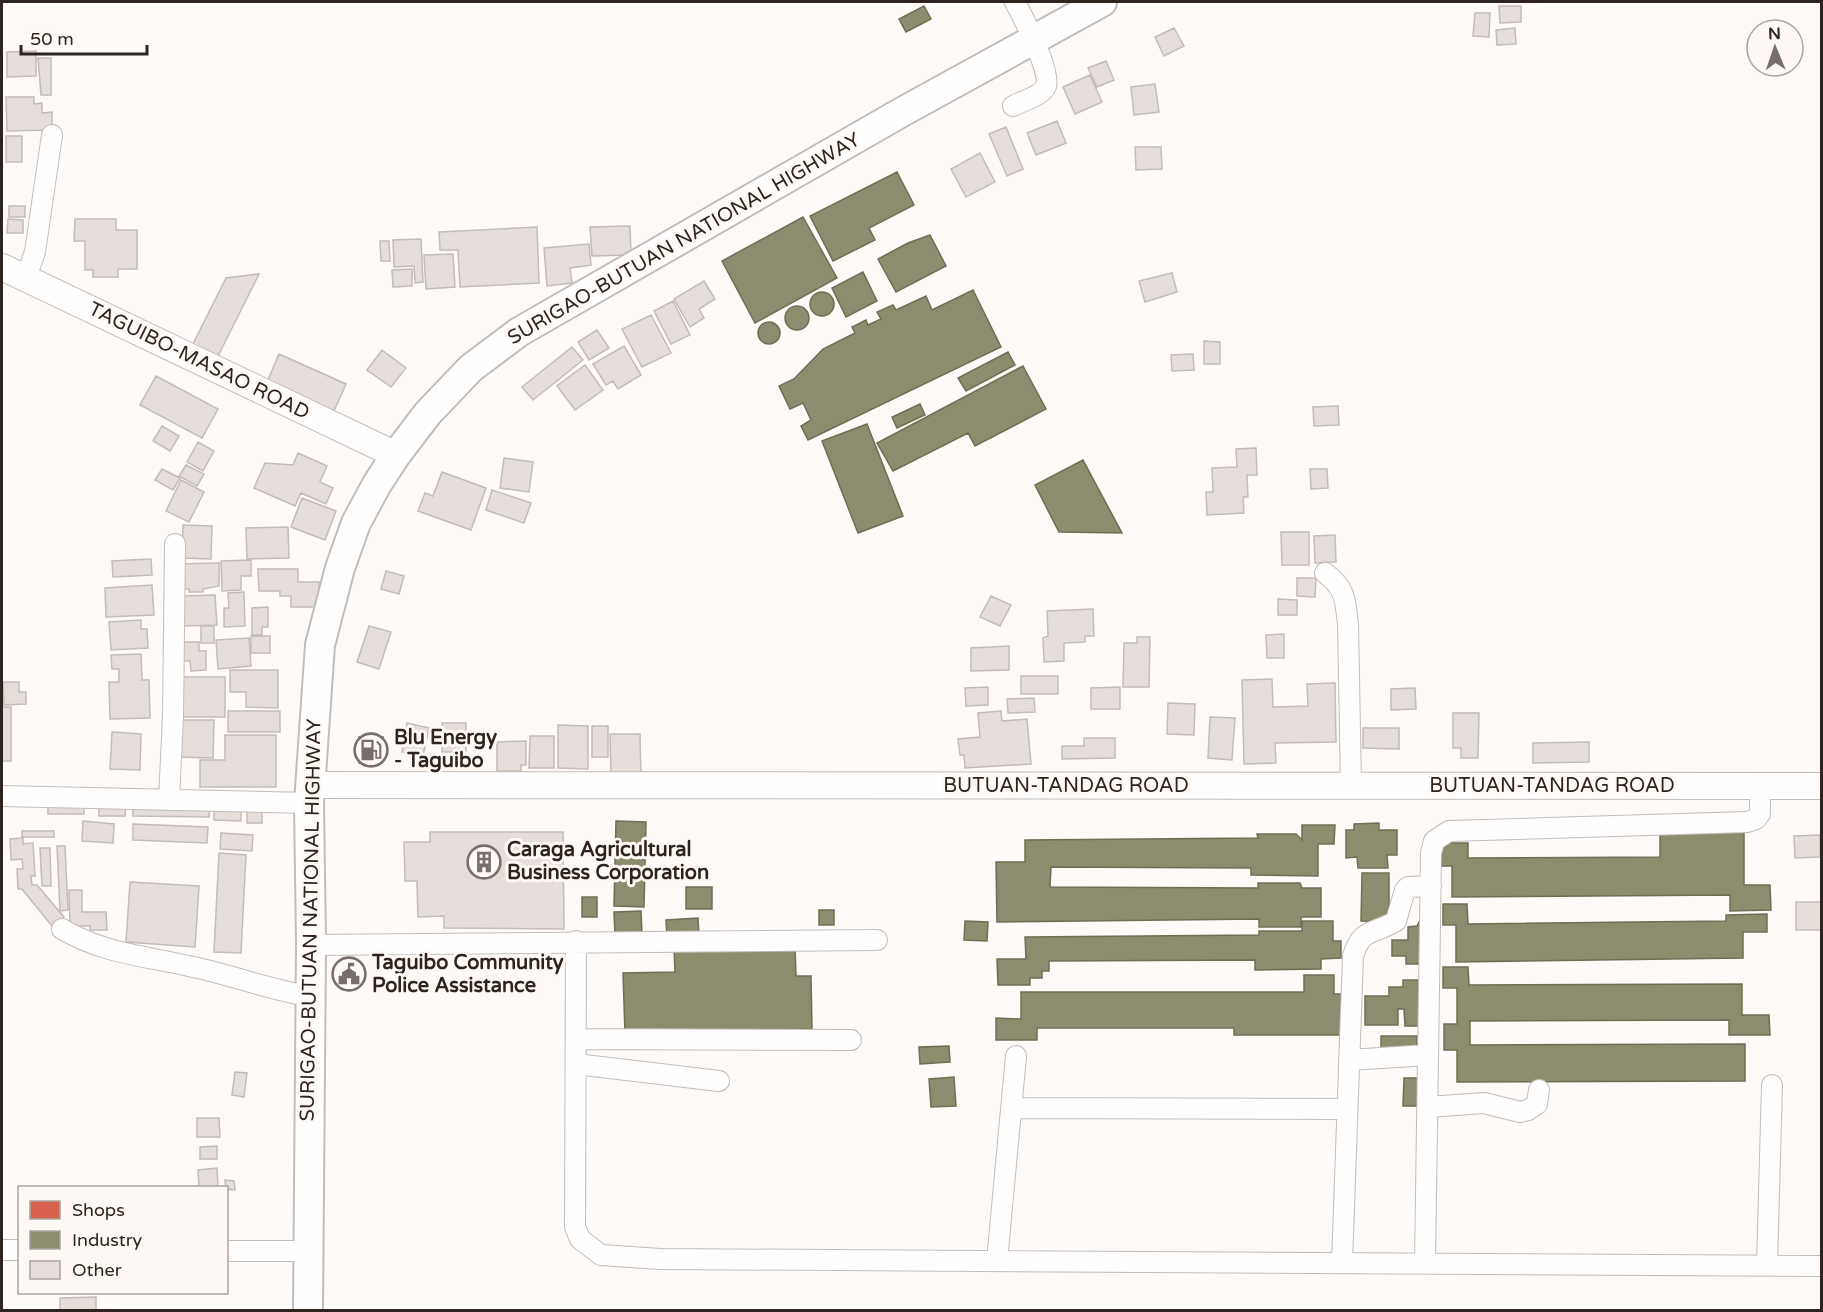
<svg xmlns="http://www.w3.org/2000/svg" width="1823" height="1312" font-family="'Varela Round',sans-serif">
	<rect width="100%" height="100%" fill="#fdfaf8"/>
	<path fill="#d6604d" stroke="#a44e3f" stroke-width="1.5" d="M359 737H383L382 763H359Z"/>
	<path fill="#8c8c6e" stroke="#706d56" stroke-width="1.5" d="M924 6 931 19 906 32 899 19Z
		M897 172 914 205 869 228 875 240 833 261 810 216Z
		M803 217 837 278 755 323 722 261Z
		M930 235 946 266 896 292 878 259 908 243Z
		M863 272 877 301 846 317 832 288Z
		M973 290 1001 347 808 440 801 426 811 420 803 403 790 409 779 386 794 379 823 349 855 333 852 327 866 320 868 325 881 319 877 312 893 305 896 310 926 296 932 310Z
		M810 304a12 12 0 1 1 24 0a12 12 0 1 1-24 0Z
		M785 318a12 12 0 1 1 24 0a12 12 0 1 1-24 0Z
		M758 333a11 11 0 1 1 22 0a11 11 0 1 1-22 0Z
		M1008 352 1015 365 966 391 958 378Z
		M1023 366 1046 409 975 446 968 433 893 471 877 443Z
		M920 404 925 415 897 428 892 417Z
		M867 424 903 516 858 533 822 441Z
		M1083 460 1122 533 1059 532 1035 485Z
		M616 821 646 822 644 907 614 906Z
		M1379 823V830H1397V855H1387L1388 868H1358L1357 857 1346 858V830H1354V824Z
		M1302 825H1335L1334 844H1318V876L1251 875V868L1051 867 1050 887 1258 888V883H1300L1302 888H1321V917H1301V927H1259V919L997 922 996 862H1025V840L1258 838 1257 834H1296L1302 840Z
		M1744 830V885H1770L1771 910 1730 911V895L1452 897V866H1441L1440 843H1468V858L1660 857V831Z
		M1362 873H1389V922L1361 921Z
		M686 887H712V909H686Z
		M582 897H597V917H582Z
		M1443 904H1467L1468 924 1726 921V915L1767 914V932H1743V958L1456 962V925H1443Z
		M819 910H834V925H819Z
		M641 911 642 935 615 936 614 912Z
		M698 918 699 935 667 937 666 920Z
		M965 921 988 922 987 941 964 940Z
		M1302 921H1333V941H1341V958L1321 959V969L1255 970V960L1049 961V971H1042V978H1030V985H998L997 959H1026L1025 937 1259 935V931H1302Z
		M1419 922H1427L1421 964H1406V956H1392V940H1408V927L1417 926Z
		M795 946 796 976H811L812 1029 625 1034 623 973 675 972 674 949Z
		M1443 967H1468L1469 985 1742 984V1015H1769L1770 1035H1729V1020L1470 1021V1045L1745 1044V1081L1457 1082V1050H1444V1024H1457V988H1443Z
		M1304 975H1334V994H1347V1035H1234V1028H1037V1040H996V1018L1021 1019V992H1304Z
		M1403 980H1428V1026H1405L1404 1009H1398V1025H1365V996H1389V987H1403Z
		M1381 1036H1417V1060L1381 1061Z
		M949 1046 950 1062 920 1064 919 1047Z
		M954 1077 956 1106 931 1107 929 1079Z
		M1404 1078H1419L1418 1106H1403Z"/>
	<path fill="#e5dedb" stroke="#c3bcb9" stroke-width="1.5" d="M1499 6H1521V22L1500 23Z
		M1475 13H1490L1489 37 1473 36Z
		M1174 28 1184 46 1164 56 1155 37Z
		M1515 28 1516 44 1497 45 1496 30Z
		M36 51V76L7 77V52Z
		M38 58H51V95H41Z
		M1106 61 1114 80 1097 87 1088 68Z
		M1090 75 1102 102 1075 114 1063 87Z
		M1155 84 1159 112 1134 115 1131 87Z
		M6 97H34V104L42 103V113L52 112V130L7 131Z
		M1057 121 1066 143 1036 155 1027 133Z
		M1006 127 1023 169 1007 176 989 134Z
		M6 136H22V162H6Z
		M1135 147H1161L1162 169 1136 170Z
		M980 153 995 182 966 197 951 169Z
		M9 206H25V217H9Z
		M8 219 23 220V233H7Z
		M75 219H116V230H137V269H118V277H93V270H85V241H74Z
		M630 226 631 255 592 256 590 227Z
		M537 227 539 283 460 287 458 250H440L439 232Z
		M421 239 423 282 415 283 414 266 394 267 393 240Z
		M380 241H389L390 261H381Z
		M589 244 591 265 570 268 572 283 547 286 544 248Z
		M453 254 455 287 426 289 424 255Z
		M412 269V286L393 287 392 270Z
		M1172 273 1177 292 1145 302 1139 281Z
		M259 274 216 360 191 348 226 278Z
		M704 281 715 299 699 309 704 318 690 327 674 299Z
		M673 301 690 335 671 344 654 311Z
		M651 315 671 353 642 367 622 329Z
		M597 330 609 348 589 360 578 342Z
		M1204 341 1220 342V364H1204Z
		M624 346 641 375 618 389 613 381 606 385 593 364Z
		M572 347 583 360 533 400 522 387Z
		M382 350 406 368 391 387 367 370Z
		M279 354 346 384 334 411 267 382Z
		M1193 354 1194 370 1172 371 1171 355Z
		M585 365 603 390 575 410 557 386Z
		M156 376 218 409 202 438 140 405Z
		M1338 406 1339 425 1314 426 1313 407Z
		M162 426 179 436 170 451 153 441Z
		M198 442 214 451 203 471 187 462Z
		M1256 448 1257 475H1247L1248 497H1243L1244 513 1207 515 1206 492H1213L1212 468 1237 467 1236 449Z
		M298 453 327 466 320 482 333 488 326 504 301 493 295 506 254 488 265 463 293 465Z
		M504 458 533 462 529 492 500 488Z
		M186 465 204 474 197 486 179 476Z
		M162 469 180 478 173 490 155 480Z
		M1310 469H1327L1328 488 1311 489Z
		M442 472 486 488 471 530 418 511 425 493 433 496Z
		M181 480 204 492 189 522 166 511Z
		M492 490 531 503 524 523 486 510Z
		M302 498 336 511 325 540 291 527Z
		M183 525 212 526 211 559 182 558Z
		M288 527 289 558 247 559 246 528Z
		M1281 532H1309V565H1282Z
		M1335 535 1336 562 1315 563 1314 536Z
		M151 559 152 575 113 577 112 561Z
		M251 560V576H241V590L222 591 221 561Z
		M219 563V586L203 589V592H189V589H182L178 564Z
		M258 569H298V582H319V607H291V596H280V591H259Z
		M386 571 404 576 399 594 381 589Z
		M1297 578H1316L1315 597 1297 596Z
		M152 585 154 615 106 617 105 588Z
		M244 592 245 626 224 627V608H229L228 593Z
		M215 595 217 625 181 626 180 596Z
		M991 596 1011 605 1000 626 980 617Z
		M1278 599 1297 600V615H1278Z
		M268 607V627H262V635H252V608Z
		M1093 609 1094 636H1085V642L1064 643V661L1044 662 1043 638 1048 636 1047 611Z
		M141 620V629H147L148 648 111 650 109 622Z
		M201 626H214V643H201Z
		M369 626 391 632 379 669 357 662Z
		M1284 634V658H1267L1266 635Z
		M251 636H270V653H251Z
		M1137 637H1150L1149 687H1123L1124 643H1137Z
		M249 638 251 666 218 669 216 640Z
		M182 642H199V651H206V670L191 671 190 661H183Z
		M1009 646V670L971 671V648Z
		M141 654 142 680H149L150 718 110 719 109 682H119V669H112L111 655Z
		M230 670H278V708L246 707V692H230Z
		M1021 676H1058V694H1021Z
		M177 677H225V717H177Z
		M1272 679 1273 707 1308 706 1307 684 1335 683 1336 742 1275 743 1276 763 1244 764 1242 680Z
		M3 682H19V692H26V704L4 705Z
		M988 687V705L966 706 965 688Z
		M1120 687V709H1091V688Z
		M1415 688 1416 709 1391 710V689Z
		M1034 698 1035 712 1008 713 1007 699Z
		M1168 703 1195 704 1194 735 1167 734Z
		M2 707H11V761H2Z
		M228 711H280V732H228Z
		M1001 711 1002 721 1027 719 1031 764 965 768 964 755H960L958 739 980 737 978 713Z
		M1453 713H1479L1478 758H1461V748H1453Z
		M1210 717 1235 718 1232 760 1208 758Z
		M175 720H214L213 758 175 757Z
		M407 723 429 728 423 756 402 752Z
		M442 723H466V752H442Z
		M558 725 588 726V769L558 768Z
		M592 726H608V757H592Z
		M1363 728H1399V749L1363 748Z
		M112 732 141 734 140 770 110 769Z
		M610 734H640L641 776 611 777Z
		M225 735H276V787H200V760H225Z
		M530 736H554V768H529Z
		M1084 738H1115V758L1062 759V746H1084Z
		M526 741V765H521V771H497V742Z
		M1589 742V762L1533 763V743Z
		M48 804H84V814H48Z
		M99 805 126 806 125 816H99Z
		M133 806 210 807 209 817 133 816Z
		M214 807H241V821L214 820Z
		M247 809H262V823H247Z
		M83 821 114 824 113 843 82 841Z
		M133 824 208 827 207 843 133 840Z
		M22 831H54V837H22Z
		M430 832H563L564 929 444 928V916L418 917 417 881H405L404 842H430Z
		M221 833 253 835 252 851 220 849Z
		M1820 835V857L1795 858 1794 836Z
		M23 838V844L33 843 35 876H31L32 885H37L64 917 52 926 22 889H18L17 869H23L22 859 11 860 10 839Z
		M57 846H65L68 910 60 911Z
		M40 848H50L51 886H42Z
		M219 853 246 855 241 953 214 952Z
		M130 882 199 886 195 947 126 942Z
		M69 890H82V912H106L107 930H90V926H70Z
		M1796 902H1822V930H1796Z
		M235 1072 247 1073 244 1097 232 1095Z
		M197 1118H219L220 1137H197Z
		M217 1146V1159H200V1147Z
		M217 1168 218 1188H199L198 1170Z
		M225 1180 234 1181 235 1190 226 1189Z
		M96 1297V1310H60V1298Z"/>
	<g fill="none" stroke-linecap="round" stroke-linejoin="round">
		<defs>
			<path id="minor" d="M1013 106C1022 101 1042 96 1046 86 1051 71 1023 17 1015 2
				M26 277 35 252 52 135
				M1325 573C1346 589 1345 599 1348 624L1351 786
				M2 796 309 803
				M169 800 173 716 175 544
				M62 929C104 954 147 956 193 967 232 975 270 990 309 996
				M576 941 575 1227 580 1239 601 1255 660 1259 1822 1266
				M311 945 877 940
				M576 1039 851 1040
				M1349 1060 1428 1055
				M576 1064 719 1081
				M1428 1107 1484 1103 1520 1112 1528 1110 1537 1104 1539 1090
				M1012 1108 1347 1109
				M2 1250H20
				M226 1251H307
				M997 1261 1016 1056
				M1342 1263 1353 956C1362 927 1373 935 1396 921L1405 890 1408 887 1431 886
				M1425 1263 1431 853 1434 841 1449 831 1747 822 1756 819 1760 814V786
				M1767 1265 1772 1085"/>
			<path id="major" d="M2 267 396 455
				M311 785 1822 786"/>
			<path id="highway" d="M308 1310 311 945 309 803 320 645 340 568 356 523 377 484 396 455 428 413 471 368 519 332 902 112 1102 2"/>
		</defs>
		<use href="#minor" stroke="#c3bdb9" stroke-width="22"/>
		<use href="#major" stroke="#c3bdb9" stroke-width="28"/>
		<use href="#highway" stroke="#c3bdb9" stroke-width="32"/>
		<use href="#minor" stroke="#fffefe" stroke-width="20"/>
		<use href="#major" stroke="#fffefe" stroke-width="26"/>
		<use href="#highway" stroke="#fffefe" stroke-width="28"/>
	</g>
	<defs>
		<symbol id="fuel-ring" viewBox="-11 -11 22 22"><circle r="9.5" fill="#fff9f6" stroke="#766f6b" stroke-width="1.5"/><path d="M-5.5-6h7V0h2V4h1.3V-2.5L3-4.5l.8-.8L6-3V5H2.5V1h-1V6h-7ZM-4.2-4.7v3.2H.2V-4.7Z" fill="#766f6b"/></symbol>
		<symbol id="building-ring" viewBox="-11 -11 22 22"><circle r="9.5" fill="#fff9f6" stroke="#766f6b" stroke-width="1.5"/><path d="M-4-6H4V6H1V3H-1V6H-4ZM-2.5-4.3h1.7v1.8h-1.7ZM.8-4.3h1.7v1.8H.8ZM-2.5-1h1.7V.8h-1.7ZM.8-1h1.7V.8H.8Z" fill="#766f6b"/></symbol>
		<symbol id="civic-ring" viewBox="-11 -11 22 22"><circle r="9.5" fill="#fff9f6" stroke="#766f6b" stroke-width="1.5"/><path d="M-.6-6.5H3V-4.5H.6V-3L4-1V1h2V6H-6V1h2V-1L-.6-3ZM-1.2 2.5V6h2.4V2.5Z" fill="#766f6b"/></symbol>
	</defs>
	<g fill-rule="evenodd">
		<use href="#fuel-ring" x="352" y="731" width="38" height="38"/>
		<use href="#building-ring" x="465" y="843" width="38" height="38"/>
		<use href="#civic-ring" x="330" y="955" width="38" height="38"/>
	</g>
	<g text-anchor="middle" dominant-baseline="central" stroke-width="6" stroke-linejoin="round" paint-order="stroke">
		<g font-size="20" fill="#2e241f" stroke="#fff9f6">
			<text transform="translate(684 239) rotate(-30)">SURIGAO-BUTUAN NATIONAL HIGHWAY</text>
			<text transform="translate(199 361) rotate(26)">TAGUIBO-MASAO ROAD</text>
			<text x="1066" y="786">BUTUAN-TANDAG ROAD</text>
			<text x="1552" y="786">BUTUAN-TANDAG ROAD</text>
			<text transform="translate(311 920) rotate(-89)">SURIGAO-BUTUAN NATIONAL HIGHWAY</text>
		</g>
		<g font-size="20" font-weight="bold" fill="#2e241f" stroke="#fff9f6" text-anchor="start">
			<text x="394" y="738">Blu Energy<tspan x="394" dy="23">- Taguibo</tspan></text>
			<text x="507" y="850">Caraga Agricultural<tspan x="507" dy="23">Business Corporation</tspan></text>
			<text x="372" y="963">Taguibo Community<tspan x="372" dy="23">Police Assistance</tspan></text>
		</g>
	</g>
	<rect width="1823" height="1312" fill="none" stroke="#2e241f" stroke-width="6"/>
	<rect x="18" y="1186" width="210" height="108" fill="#fff9f6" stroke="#aba4a0" stroke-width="1.5"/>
	<rect x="30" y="1201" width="30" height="18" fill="#d6604d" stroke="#aba4a0" stroke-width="1.5"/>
	<text x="72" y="1216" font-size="18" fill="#2e241f">Shops</text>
	<rect x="30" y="1231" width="30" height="18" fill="#8c8c6e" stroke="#aba4a0" stroke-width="1.5"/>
	<text x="72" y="1246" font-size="18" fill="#2e241f">Industry</text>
	<rect x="30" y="1261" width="30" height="18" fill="#e5dedb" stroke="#aba4a0" stroke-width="1.5"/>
	<text x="72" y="1276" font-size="18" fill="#2e241f">Other</text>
	<g transform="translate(1775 48) rotate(358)"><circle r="28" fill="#fff9f6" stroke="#aba4a0" stroke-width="1.5"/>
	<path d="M0-4.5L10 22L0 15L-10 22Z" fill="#766f6b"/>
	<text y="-9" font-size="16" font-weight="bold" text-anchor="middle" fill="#2e241f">N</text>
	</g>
	<path d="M21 45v9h126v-9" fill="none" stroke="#2e241f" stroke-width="3"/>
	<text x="30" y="45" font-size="18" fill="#2e241f" stroke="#fff9f6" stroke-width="4.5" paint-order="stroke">50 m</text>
</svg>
